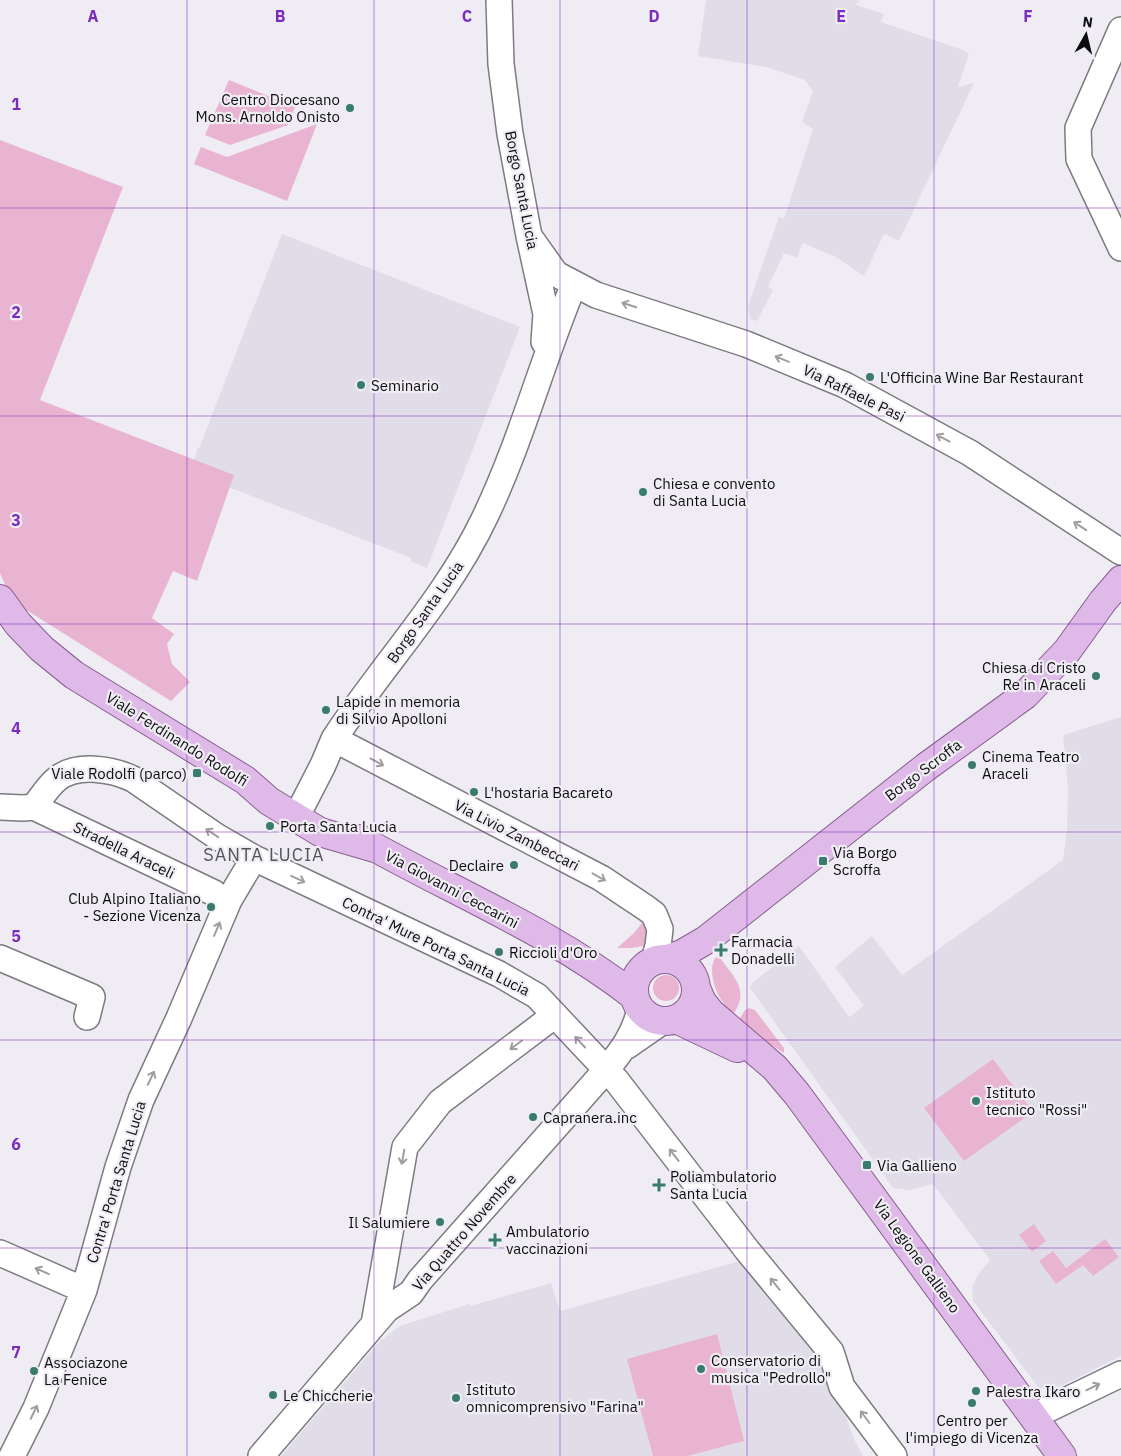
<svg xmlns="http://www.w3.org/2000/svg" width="1121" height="1456" font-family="'IBM Plex Sans',sans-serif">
	<rect width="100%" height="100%" fill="#efedf3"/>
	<path fill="#e0dde9" d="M706 0H855L861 1 854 4 884 14 881 22 963 50 969 54 958 87 974 83 899 241 884 234 864 276 836 257 803 243 797 258 784 253 768 287 773 290 757 321 750 319 748 306 779 217 784 219 813 129 802 122 813 91 805 80 766 67 698 56Z
		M282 234 520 327 427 568 410 561 411 558 388 549 190 472 197 450 200 446Z
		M1121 717V1356L1051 1391 1038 1387 973 1301 972 1287 979 1273 990 1260 933 1184 910 1190 893 1188 750 988 752 983 799 946 849 1017 864 1006 835 967 872 936 902 975 1063 860 1067 830 1068 788 1063 735Z
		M747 1259 795 1317 834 1383 854 1439 863 1456H281L380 1341 400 1326 469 1304 470 1306 551 1283 560 1311Z"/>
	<path fill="#e9b4d1" d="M229 80 295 107 288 125 230 145 205 135Z
		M317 124 287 201 194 164 201 147 227 157Z
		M0 140 123 187 40 400 234 475 197 581 173 571 152 618 174 634 167 644 172 664 190 682 171 701 12 601 0 573Z
		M645 919 650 937 644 946 631 948H617L634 933Z
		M716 957 720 958 723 962C737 980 748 992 734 1013 730 1010 726 1007 723 1002 715 993 707 967 716 957Z
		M653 988a13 13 0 1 1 26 0a13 13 0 1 1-26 0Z
		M749 1008 755 1010 784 1048V1053L737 1023 745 1010Z
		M993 1059 1033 1112 964 1161 924 1108Z
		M1034 1224 1046 1241 1032 1252 1019 1235Z
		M1105 1239 1119 1257 1093 1276 1083 1265 1056 1284 1039 1261 1053 1251 1066 1268Z
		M717 1334 744 1441 687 1456H653L627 1359Z"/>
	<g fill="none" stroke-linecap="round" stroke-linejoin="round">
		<defs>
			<path id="minor" d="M499 0 501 64 510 134 529 236 546 314 544 342
				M1121 30 1078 128 1079 159 1121 248
				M529 236 556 274 596 295 746 344 845 385 970 453 1121 552
				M334 739 601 878 646 908 654 914 660 929 658 946 654 960
				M302 806 323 765 334 739C383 664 446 599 485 517 521 442 542 361 574 284
				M0 807 23 808 34 807
				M34 807C41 798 48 786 57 779 77 763 112 769 133 779L216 836 254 858 499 974 537 996 616 1080 747 1250 831 1352 842 1387 894 1456
				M34 807 214 893
				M0 958 92 997 87 1017
				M627 1046 663 1021
				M0 1253 84 1290
				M374 1324 405 1147 440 1102 555 1015
				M1034 1416 1121 1374
				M12 1456 36 1408 84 1290 118 1167 141 1100 179 1018 229 900 254 858
				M261 1456 387 1309 411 1293 420 1280 606 1070C622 1051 635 1033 640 1009"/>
			<path id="major" d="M0 599 18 624 42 649 74 675 245 780 269 801 320 832 375 848
				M360 839C451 891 551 931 634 996
				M634 990a31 31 0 1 1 62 0a31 31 0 1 1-62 0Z
				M668 959 682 954 706 940 926 767 1025 695 1067 651 1103 601 1121 580
				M696 988 702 1002 711 1013 775 1068 797 1094 1062 1456
				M676 1019 737 1048"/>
		</defs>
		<use href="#minor" stroke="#7d7b80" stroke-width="28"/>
		<use href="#major" stroke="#885e91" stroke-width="30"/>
		<use href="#minor" stroke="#fff" stroke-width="25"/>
		<use href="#major" stroke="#dfb9e7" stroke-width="28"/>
	</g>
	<defs><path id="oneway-shaft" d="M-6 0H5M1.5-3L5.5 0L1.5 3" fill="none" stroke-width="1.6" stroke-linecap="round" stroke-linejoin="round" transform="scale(1.25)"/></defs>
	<g stroke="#9e9e9f">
		<use href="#oneway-shaft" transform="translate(629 305) rotate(-162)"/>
		<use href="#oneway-shaft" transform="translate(782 359) rotate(-158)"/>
		<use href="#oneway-shaft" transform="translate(943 438) rotate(-152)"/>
		<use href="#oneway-shaft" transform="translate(1080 526) rotate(-147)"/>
		<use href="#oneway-shaft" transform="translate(377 762) rotate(28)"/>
		<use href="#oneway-shaft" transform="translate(212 833) rotate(-146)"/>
		<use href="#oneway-shaft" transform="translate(599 877) rotate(29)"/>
		<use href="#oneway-shaft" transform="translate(298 879) rotate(25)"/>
		<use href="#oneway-shaft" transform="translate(217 929) rotate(-67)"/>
		<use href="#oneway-shaft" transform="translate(580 1042) rotate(-133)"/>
		<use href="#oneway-shaft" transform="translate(516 1045) rotate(143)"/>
		<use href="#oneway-shaft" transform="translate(151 1078) rotate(-65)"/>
		<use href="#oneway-shaft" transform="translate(674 1155) rotate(-128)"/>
		<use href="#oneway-shaft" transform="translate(403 1157) rotate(100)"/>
		<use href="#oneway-shaft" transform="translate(42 1271) rotate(-156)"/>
		<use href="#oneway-shaft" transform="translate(775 1284) rotate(-129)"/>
		<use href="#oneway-shaft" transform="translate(1093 1387) rotate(-26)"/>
		<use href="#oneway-shaft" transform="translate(34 1412) rotate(-64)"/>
		<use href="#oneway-shaft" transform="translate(865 1417) rotate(-127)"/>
	</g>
	<path fill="none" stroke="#7b2cbf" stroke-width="1" stroke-opacity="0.55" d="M187 0V1456M374 0V1456M560 0V1456M747 0V1456M934 0V1456M0 208H1121M0 416H1121M0 624H1121M0 832H1121M0 1040H1121M0 1248H1121"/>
	<g fill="#397b6d" stroke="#efedf3" stroke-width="2">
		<circle cx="350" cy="108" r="5"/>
		<circle cx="870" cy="377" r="5"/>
		<circle cx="361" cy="385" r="5"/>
		<circle cx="643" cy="492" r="5"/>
		<circle cx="1096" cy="676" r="5"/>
		<circle cx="326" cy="710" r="5"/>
		<circle cx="972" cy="765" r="5"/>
		<rect x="192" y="768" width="10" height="10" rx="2.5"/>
		<circle cx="474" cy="792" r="5"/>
		<circle cx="270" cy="826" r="5"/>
		<rect x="818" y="856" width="10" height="10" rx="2.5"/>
		<circle cx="514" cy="865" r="5"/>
		<circle cx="211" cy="907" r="5"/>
		<path d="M718.5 942.5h5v5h5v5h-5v5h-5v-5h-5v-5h5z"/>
		<circle cx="499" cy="952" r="5"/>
		<circle cx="976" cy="1101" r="5"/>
		<circle cx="533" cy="1117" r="5"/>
		<rect x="862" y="1160" width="10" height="10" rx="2.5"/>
		<path d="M656.5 1177.5h5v5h5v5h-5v5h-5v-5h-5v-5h5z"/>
		<circle cx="440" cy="1222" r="5"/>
		<path d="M492.5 1232.5h5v5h5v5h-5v5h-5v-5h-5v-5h5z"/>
		<circle cx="701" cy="1369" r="5"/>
		<circle cx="34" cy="1371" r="5"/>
		<circle cx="976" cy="1391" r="5"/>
		<circle cx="273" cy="1395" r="5"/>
		<circle cx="456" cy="1398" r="5"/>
		<circle cx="972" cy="1403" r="5"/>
	</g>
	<g text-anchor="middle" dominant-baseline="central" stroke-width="4.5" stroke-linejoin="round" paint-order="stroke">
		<g font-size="15" fill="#0d0c0e" stroke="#efedf3" text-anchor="start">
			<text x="340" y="99" text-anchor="end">Centro Diocesano<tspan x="340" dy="17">Mons. Arnoldo Onisto</tspan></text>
			<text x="880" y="377">L'Officina Wine Bar Restaurant</text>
			<text x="371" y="385">Seminario</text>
			<text x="653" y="483">Chiesa e convento<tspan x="653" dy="17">di Santa Lucia</tspan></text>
			<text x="1086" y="667" text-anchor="end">Chiesa di Cristo<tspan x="1086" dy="17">Re in Araceli</tspan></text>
			<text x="336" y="701">Lapide in memoria<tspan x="336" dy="17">di Silvio Apolloni</tspan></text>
			<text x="982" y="756">Cinema Teatro<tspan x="982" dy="17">Araceli</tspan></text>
			<text x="187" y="773" text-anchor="end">Viale Rodolfi (parco)</text>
			<text x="484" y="792">L'hostaria Bacareto</text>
			<text x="280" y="826">Porta Santa Lucia</text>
			<text x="833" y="852">Via Borgo<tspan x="833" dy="17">Scroffa</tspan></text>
			<text x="504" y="865" text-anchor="end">Declaire</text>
			<text x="201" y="898" text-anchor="end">Club Alpino Italiano<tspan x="201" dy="17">- Sezione Vicenza</tspan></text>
			<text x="731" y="941">Farmacia<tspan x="731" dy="17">Donadelli</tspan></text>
			<text x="509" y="952">Riccioli d'Oro</text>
			<text x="986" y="1092">Istituto<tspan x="986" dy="17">tecnico "Rossi"</tspan></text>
			<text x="543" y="1117">Capranera.inc</text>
			<text x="877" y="1165">Via Gallieno</text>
			<text x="670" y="1176">Poliambulatorio<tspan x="670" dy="17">Santa Lucia</tspan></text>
			<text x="430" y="1222" text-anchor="end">Il Salumiere</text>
			<text x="506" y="1231">Ambulatorio<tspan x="506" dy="17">vaccinazioni</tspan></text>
			<text x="711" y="1360">Conservatorio di<tspan x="711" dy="17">musica "Pedrollo"</tspan></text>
			<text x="44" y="1362">Associazone<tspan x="44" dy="17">La Fenice</tspan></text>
			<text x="466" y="1389">Istituto<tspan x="466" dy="17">omnicomprensivo "Farina"</tspan></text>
			<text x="986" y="1391">Palestra Ikaro</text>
			<text x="283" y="1395">Le Chiccherie</text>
			<text x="972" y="1420" text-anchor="middle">Centro per<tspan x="972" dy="17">l'impiego di Vicenza</tspan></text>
		</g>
		<g font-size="15" fill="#0d0c0e" stroke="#efedf3">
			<text transform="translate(522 190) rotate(79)">Borgo Santa Lucia</text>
			<text transform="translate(854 393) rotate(26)">Via Raffaele Pasi</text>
			<text transform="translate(425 612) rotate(-55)">Borgo Santa Lucia</text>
			<text transform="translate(177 739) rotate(32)">Viale Ferdinando Rodolfi</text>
			<text transform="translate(923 770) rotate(-37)">Borgo Scroffa</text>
			<text transform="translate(517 835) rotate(27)">Via Livio Zambeccari</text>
			<text transform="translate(124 850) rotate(26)">Stradella Araceli</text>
			<text transform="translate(452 889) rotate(28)">Via Giovanni Ceccarini</text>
			<text transform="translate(436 946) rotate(26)">Contra' Mure Porta Santa Lucia</text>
			<text transform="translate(116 1182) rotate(-73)">Contra' Porta Santa Lucia</text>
			<text transform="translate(464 1232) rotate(-49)">Via Quattro Novembre</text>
			<text transform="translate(917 1256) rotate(54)">Via Legione Gallieno</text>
		</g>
		<g font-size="18" letter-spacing="1" fill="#555459" stroke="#efedf3">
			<text x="264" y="854">SANTA LUCIA</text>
		</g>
	</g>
	<g font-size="16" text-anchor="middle" font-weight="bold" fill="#7b2cbf" stroke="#efedf3" stroke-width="4.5" stroke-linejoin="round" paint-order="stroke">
		<text x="93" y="22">A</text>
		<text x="280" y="22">B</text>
		<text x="467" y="22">C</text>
		<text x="654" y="22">D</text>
		<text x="841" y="22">E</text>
		<text x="1028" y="22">F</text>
		<text x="16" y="110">1</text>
		<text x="16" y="318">2</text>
		<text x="16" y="526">3</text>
		<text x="16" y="734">4</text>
		<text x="16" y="942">5</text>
		<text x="16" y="1150">6</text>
		<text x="16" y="1358">7</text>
	</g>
	<g transform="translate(1086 35) rotate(8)" stroke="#efedf3" stroke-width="4" paint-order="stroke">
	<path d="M0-4L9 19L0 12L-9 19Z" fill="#0d0c0e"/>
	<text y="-8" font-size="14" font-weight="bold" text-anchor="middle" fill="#0d0c0e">N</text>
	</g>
</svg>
